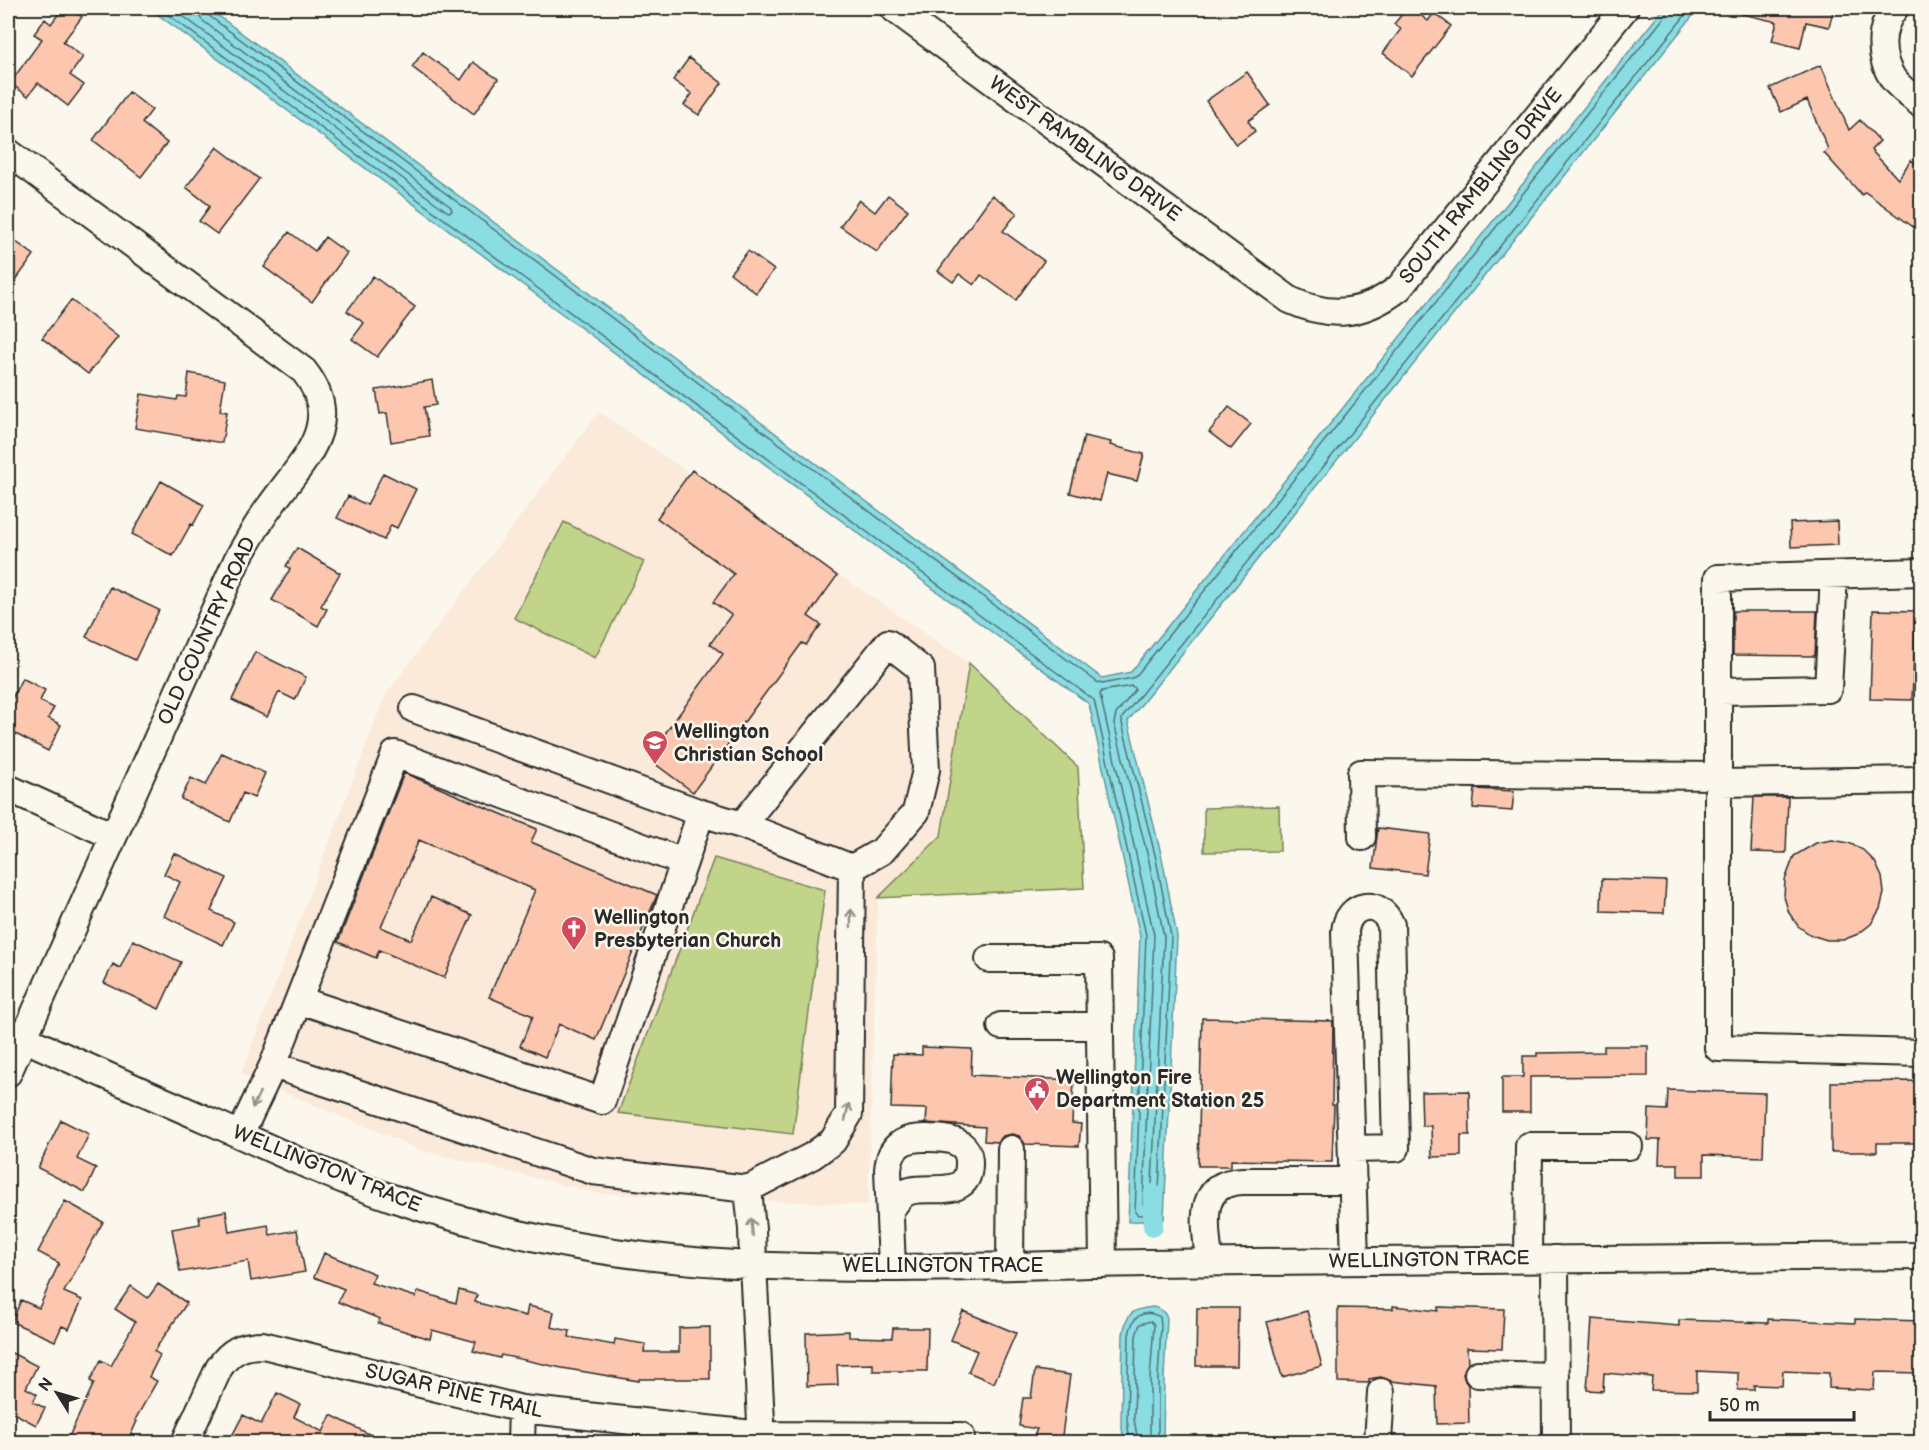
<svg xmlns="http://www.w3.org/2000/svg" width="1929" height="1450" font-family="'Balsamiq Sans',sans-serif">
	<rect width="100%" height="100%" fill="#fbf7ec"/>
	<filter id="ink" filterUnits="userSpaceOnUse"><feTurbulence type="fractalNoise" baseFrequency=".0167" numOctaves="2"/><feDisplacementMap in="SourceGraphic" scale="12" xChannelSelector="R" yChannelSelector="G"/><feConvolveMatrix kernelMatrix="1 2 1 2 8 2 1 2 1" color-interpolation-filters="sRGB"/></filter>
	<g filter="url(#ink)">
		<path fill="#fbe9d9" d="M599 412 969 663 941 836 878 899 868 1205 597 1193 424 1151 241 1074 385 696Z"/>
		<path fill="#c1d48a" stroke="#76805a" stroke-width="1.5" d="M564 522 644 562 595 658 514 618Z
			M969 663 1078 767 1084 888 878 898 941 836Z
			M1279 806 1280 851 1204 852V808Z
			M714 858 825 890 793 1134 618 1113Z"/>
		<path fill="#8bdde4" stroke="#65969a" stroke-width="1.5" d="M149 8H208L1102 678 1131 672 1664 8H1699L1128 721 1162 858 1177 936 1164 1219 1128 1222 1140 936 1089 704Z
			M1153 1307C1161 1309 1164 1311 1167 1318L1164 1378 1163 1442H1124L1121 1421 1123 1334C1127 1313 1132 1309 1153 1307Z"/>
		<g fill="none" stroke-linecap="round" stroke-linejoin="round">
			<path stroke="#517275" stroke-width="1.5" d="M159 8 1094 700 1146 935 1135 1212 1138 1215 1156 1214 1158 1211 1171 936 1156 859 1122 723V718L1691 8
				M172 8 448 212 452 211 451 207 203 21 198 15 197 8
				M205 8 208 15 1097 682 1102 684 1132 678 1136 676 1667 14 1668 8
				M1132 686 1135 688V690L1116 714 1114 723 1149 861 1164 937 1151 1204 1146 1207 1143 1204 1154 935 1100 694 1102 691Z
				M1130 1442 1127 1420 1129 1335C1132 1318 1142 1307 1160 1317L1161 1326 1158 1378V1442
				M1138 1442 1134 1419 1136 1336 1140 1324 1151 1321 1154 1325 1150 1378V1442"/>
			<path stroke="#8bdde4" stroke-width="20" d="M1153 1226V1194"/>
		</g>
		<path fill="#fcc7ae" stroke="#2b2b2b" stroke-width="1.5" d="M63 8H69L82 17 63 42 83 57 70 75 84 85 68 106 38 83 28 96 10 83 42 39 34 34 45 19 51 24Z
			M1407 8H1411L1428 21 1434 13 1451 26 1412 76 1383 53 1401 29 1394 24Z
			M1742 8H1834L1829 27 1806 22 1800 48 1772 41 1777 22 1742 14Z
			M423 52 461 80 473 62 498 79 474 114 412 67Z
			M689 58 722 83 699 115 684 105 692 94 673 80Z
			M1821 65 1849 130 1860 120 1880 141 1871 150 1898 179 1911 160 1922 168V220L1916 229 1865 192 1862 195 1824 153 1828 149 1807 100 1781 112 1770 88Z
			M1247 72 1270 105 1248 121 1255 131 1236 145 1206 101Z
			M129 92 152 110 142 123 167 143 141 177 93 140Z
			M217 147 259 179 217 234 199 221 210 206 186 187Z
			M888 195 908 210 877 252 840 226 859 200 875 212Z
			M992 195 1017 213 1003 231 1044 261 1016 300 981 275 974 285 959 274 953 282 938 271Z
			M289 232 315 251 325 237 347 253 312 302 264 267Z
			M8 236 34 255 8 291Z
			M748 251 774 270 756 293 730 273Z
			M373 276 415 307 377 357 352 339 364 323 347 311Z
			M71 300 118 337 88 374 42 338Z
			M189 373 225 380 220 411 227 412 222 443 135 428 141 394 177 400 178 396 186 397Z
			M432 380 436 405 424 407 429 436 391 442 387 413 380 414 376 390Z
			M1229 407 1251 424 1231 449 1209 432Z
			M1084 436 1111 442 1110 445 1144 454 1137 481 1107 474 1100 501 1070 493Z
			M692 470 837 576 808 616 821 625 806 645 802 643 693 792 654 763 660 755 653 750 723 654 710 644 731 615 713 602 734 574 657 518Z
			M383 473 416 489 397 528 391 525 384 540 337 518 348 496 367 505Z
			M161 481 204 505 193 525 191 524 173 556 132 534Z
			M1837 521 1838 545 1791 547 1790 523Z
			M297 548 340 573 321 606 327 609 318 626 272 600 290 569 286 566Z
			M110 587 159 610 135 660 86 637Z
			M1873 610 1916 611 1912 700 1870 699Z
			M1733 611H1817L1815 656 1733 655Z
			M255 652 306 677 295 700 279 692 267 717 232 700Z
			M22 678 45 690 40 701 54 708 48 718 61 725 48 751 8 730V707Z
			M222 753 265 773 254 798 243 793 230 822 181 799 191 778 206 785Z
			M404 773 537 829 531 842 657 895 596 1040 559 1024 545 1057 520 1046 533 1016 489 997 535 890 419 840 381 927 411 940 431 897 472 915 444 978 379 950 376 958 338 942Z
			M1475 789 1514 791 1512 811 1473 808Z
			M1754 797H1788L1786 853 1751 852Z
			M1378 828 1430 834 1425 874 1373 868Z
			M1832 840 1849 843 1863 850 1875 862 1882 877 1884 893 1880 909 1871 924 1858 934 1843 940H1827L1811 935 1798 926 1789 913 1784 897 1785 880 1794 856 1816 843Z
			M174 853 227 878 211 911 234 922 223 945 164 916 180 882 164 874Z
			M1602 879 1666 881 1664 913 1601 911Z
			M133 940 181 962 159 1009 104 983 113 964 120 968Z
			M1202 1018 1333 1021 1332 1105H1334L1332 1162 1231 1160V1166H1198Z
			M1604 1046H1648V1076L1530 1077V1112H1502V1077H1523V1056H1537V1053L1604 1052Z
			M922 1047 972 1049 971 1075 1074 1080 1072 1123 1081 1124 1079 1146 1025 1144 1019 1136 1012 1134 1003 1136 998 1142 984 1141 985 1127 926 1123 927 1109 891 1108 893 1054 922 1055Z
			M1922 1081V1143H1877V1152H1831V1082Z
			M1668 1090 1765 1093 1763 1157 1704 1155V1176H1678V1164H1659L1660 1140H1648L1649 1109 1667 1110Z
			M1469 1091 1470 1135H1461V1156L1432 1157 1431 1126H1422L1421 1092Z
			M61 1120 89 1134 77 1159 96 1168 85 1192 38 1168Z
			M65 1201 103 1222 64 1292 82 1300 69 1329 62 1326 55 1341 12 1322 21 1300 39 1308 59 1263 38 1252Z
			M226 1211 229 1232 268 1225 270 1235 297 1230 305 1272 251 1281 248 1261 180 1272 172 1229 200 1224 199 1216Z
			M324 1253 375 1274 371 1283 416 1297 418 1291 456 1303 459 1290 477 1295 475 1302 526 1316 528 1306 554 1312 551 1327 570 1331 569 1337 614 1345 615 1339 645 1344 644 1352H679V1328L710 1327V1379H639V1381L562 1368 501 1355 500 1358 473 1351 476 1342 432 1330 430 1339 378 1323 380 1319 338 1302 344 1289 314 1277Z
			M158 1284 187 1303 154 1351 160 1355 149 1377 157 1381 135 1420 137 1421 127 1443H66L94 1383 90 1381 101 1360 111 1366 135 1322 115 1309 131 1286 148 1298Z
			M1393 1306 1438 1311V1307L1504 1309 1502 1349 1467 1348 1468 1364 1463 1374 1465 1381 1468 1385 1469 1423 1437 1424 1436 1386 1391 1381 1381 1377 1369 1379V1383L1338 1382V1308L1393 1309Z
			M1197 1308H1238L1237 1366H1196Z
			M963 1311 1016 1333 994 1383 968 1372 977 1351 951 1340Z
			M1307 1311 1322 1366 1282 1377 1267 1322Z
			M1592 1319 1679 1326V1320L1768 1323V1319L1855 1323V1319L1922 1321V1373L1875 1372 1874 1390 1829 1388V1373L1783 1371 1782 1386 1754 1385V1390H1738V1373L1697 1371V1391L1651 1390 1652 1377 1604 1373 1603 1391 1587 1390Z
			M893 1328H928L927 1371H873V1364L837 1365 838 1385 807 1386 806 1333 849 1331V1337L892 1338Z
			M8 1351 37 1366 26 1388 37 1394 33 1402 45 1408 36 1425 8 1410Z
			M1035 1370 1070 1375 1061 1443H1031L1037 1429 1019 1426 1023 1398H1031Z
			M277 1393 300 1404 294 1417 323 1432 331 1415 387 1443H245L232 1436 243 1415 261 1424Z"/>
		<g fill="none" stroke-linecap="round" stroke-linejoin="round">
			<defs>
				<path id="minor" d="M893 8 1290 300C1331 319 1364 315 1399 288L1625 8
					M1895 8C1878 28 1879 58 1893 79 1901 89 1912 97 1922 105
					M8 152 304 371C346 424 302 461 271 505 258 522 248 541 237 560L8 1073
					M1922 572 1718 578V1048L1922 1053
					M1718 691 1828 689 1834 575
					M414 709 701 813 742 825 852 868
					M1718 783 1922 780
					M8 788 113 836
					M742 825 888 643 921 669 926 770 916 812 882 851 852 868
					M1362 837 1361 773 1718 776
					M989 959H1099L1103 1264
					M299 1000 602 1101 701 813
					M1001 1026H1100
					M8 1031C76 1062 145 1093 214 1123 274 1150 333 1178 395 1199 442 1215 490 1228 537 1238 732 1281 946 1266 1145 1263 1404 1260 1663 1258 1922 1256
					M273 1065 593 1171 748 1189 812 1156 833 1141 849 1114 852 868
					M240 1135 273 1065 395 754 683 862
					M1352 1149 1396 1148 1391 925C1380 897 1347 903 1345 932L1355 1261
					M748 1189 752 1229 753 1264 762 1442
					M890 1210C896 1203 901 1193 910 1191 930 1185 969 1200 969 1164 970 1140 947 1138 929 1138 905 1137 890 1144 888 1170L892 1267
					M1528 1259 1529 1146H1629
					M1555 1259 1556 1442
					M1209 1262C1207 1229 1193 1184 1242 1181H1353
					M1010 1265 1011 1149
					M1478 1374 1556 1376
					M185 1442 219 1368C230 1351 242 1345 263 1345L522 1409 762 1435 961 1436
					M521 1442 522 1409
					M1378 1442 1381 1392"/>
			</defs>
			<use href="#minor" stroke="#2b2b2b" stroke-width="30"/>
			<use href="#minor" stroke="#fbf7ec" stroke-width="26"/>
		</g>
		<defs><path id="oneway-shaft" d="M-6 0H5M1.5-3L5.5 0L1.5 3" fill="none" stroke-width="1.6" stroke-linecap="round" stroke-linejoin="round" transform="scale(1.5)"/></defs>
		<g stroke="#93918c">
			<use href="#oneway-shaft" transform="translate(851 918) rotate(-89)"/>
			<use href="#oneway-shaft" transform="translate(256 1100) rotate(115)"/>
			<use href="#oneway-shaft" transform="translate(847 1112) rotate(-77)"/>
			<use href="#oneway-shaft" transform="translate(752 1227) rotate(-94)"/>
		</g>
	</g>
	<defs>
		<symbol id="school-pin" viewBox="-11 -11 22 30"><path d="M0 17L-7.5 6A9.5 9.5 0 1 1 7.5 6Z" fill="#d1495b" stroke="#fbf7ec"/><path d="M0-5L7-2L0 1L-7-2ZM-4 1L0 2.5L4 1V4Q0 6-4 4Z" fill="#fff"/></symbol>
		<symbol id="church-pin" viewBox="-11 -11 22 30"><path d="M0 17L-7.5 6A9.5 9.5 0 1 1 7.5 6Z" fill="#d1495b" stroke="#fbf7ec"/><path d="M-1.2-6h2.4v3.5h3.3v2.4h-3.3V6h-2.4V-.1h-3.3v-2.4h3.3Z" fill="#fff"/></symbol>
		<symbol id="civic-pin" viewBox="-11 -11 22 30"><path d="M0 17L-7.5 6A9.5 9.5 0 1 1 7.5 6Z" fill="#d1495b" stroke="#fbf7ec"/><path d="M-.6-6.5H3V-4.5H.6V-3L4-1V1h2V6H-6V1h2V-1L-.6-3ZM-1.2 2.5V6h2.4V2.5Z" fill="#fff"/></symbol>
	</defs>
	<g fill-rule="evenodd">
		<use href="#school-pin" x="640" y="728" width="30" height="40"/>
		<use href="#church-pin" x="559" y="914" width="30" height="40"/>
		<use href="#civic-pin" x="1022" y="1075" width="30" height="40"/>
	</g>
	<g text-anchor="middle" dominant-baseline="central" stroke-width="5" stroke-linejoin="round" paint-order="stroke">
		<g font-size="20" fill="#2b2b2b" stroke="#fbf7ec">
			<text transform="translate(1085 149) rotate(36)">WEST RAMBLING DRIVE</text>
			<text transform="translate(1481 186) rotate(-51)">SOUTH RAMBLING DRIVE</text>
			<text transform="translate(207 631) rotate(-65)">OLD COUNTRY ROAD</text>
			<text transform="translate(327 1169) rotate(22)">WELLINGTON TRACE</text>
			<text transform="translate(1429 1260) rotate(-1)">WELLINGTON TRACE</text>
			<text x="943" y="1266">WELLINGTON TRACE</text>
			<text transform="translate(454 1391) rotate(13)">SUGAR PINE TRAIL</text>
		</g>
		<g font-size="20" font-weight="bold" fill="#2b2b2b" stroke="#fbf7ec" text-anchor="start">
			<text x="674" y="732">Wellington<tspan x="674" dy="23">Christian School</tspan></text>
			<text x="594" y="918">Wellington<tspan x="594" dy="23">Presbyterian Church</tspan></text>
			<text x="1056" y="1078">Wellington Fire<tspan x="1056" dy="23">Department Station 25</tspan></text>
		</g>
	</g>
	<rect width="1929" height="1450" fill="none" stroke="#fbf7ec" stroke-width="30"/>
	<rect x="15" y="15" width="1899" height="1420" fill="none" stroke="#2b2b2b" stroke-width="2" filter="url(#ink)"/>
	<g transform="translate(57 1393) rotate(307)" stroke="#fbf7ec" stroke-width="4.5" paint-order="stroke">
	<path d="M0-4.5L10 22L0 15L-10 22Z" fill="#2b2b2b"/>
	<text y="-9" font-size="16" font-weight="bold" text-anchor="middle" fill="#2b2b2b">N</text>
	</g>
	<path d="M1710 1411v9h144v-9" fill="none" stroke="#2b2b2b" stroke-width="3"/>
	<text x="1719" y="1411" font-size="18" fill="#2b2b2b" stroke="#fbf7ec" stroke-width="4.5" paint-order="stroke">50 m</text>
</svg>
